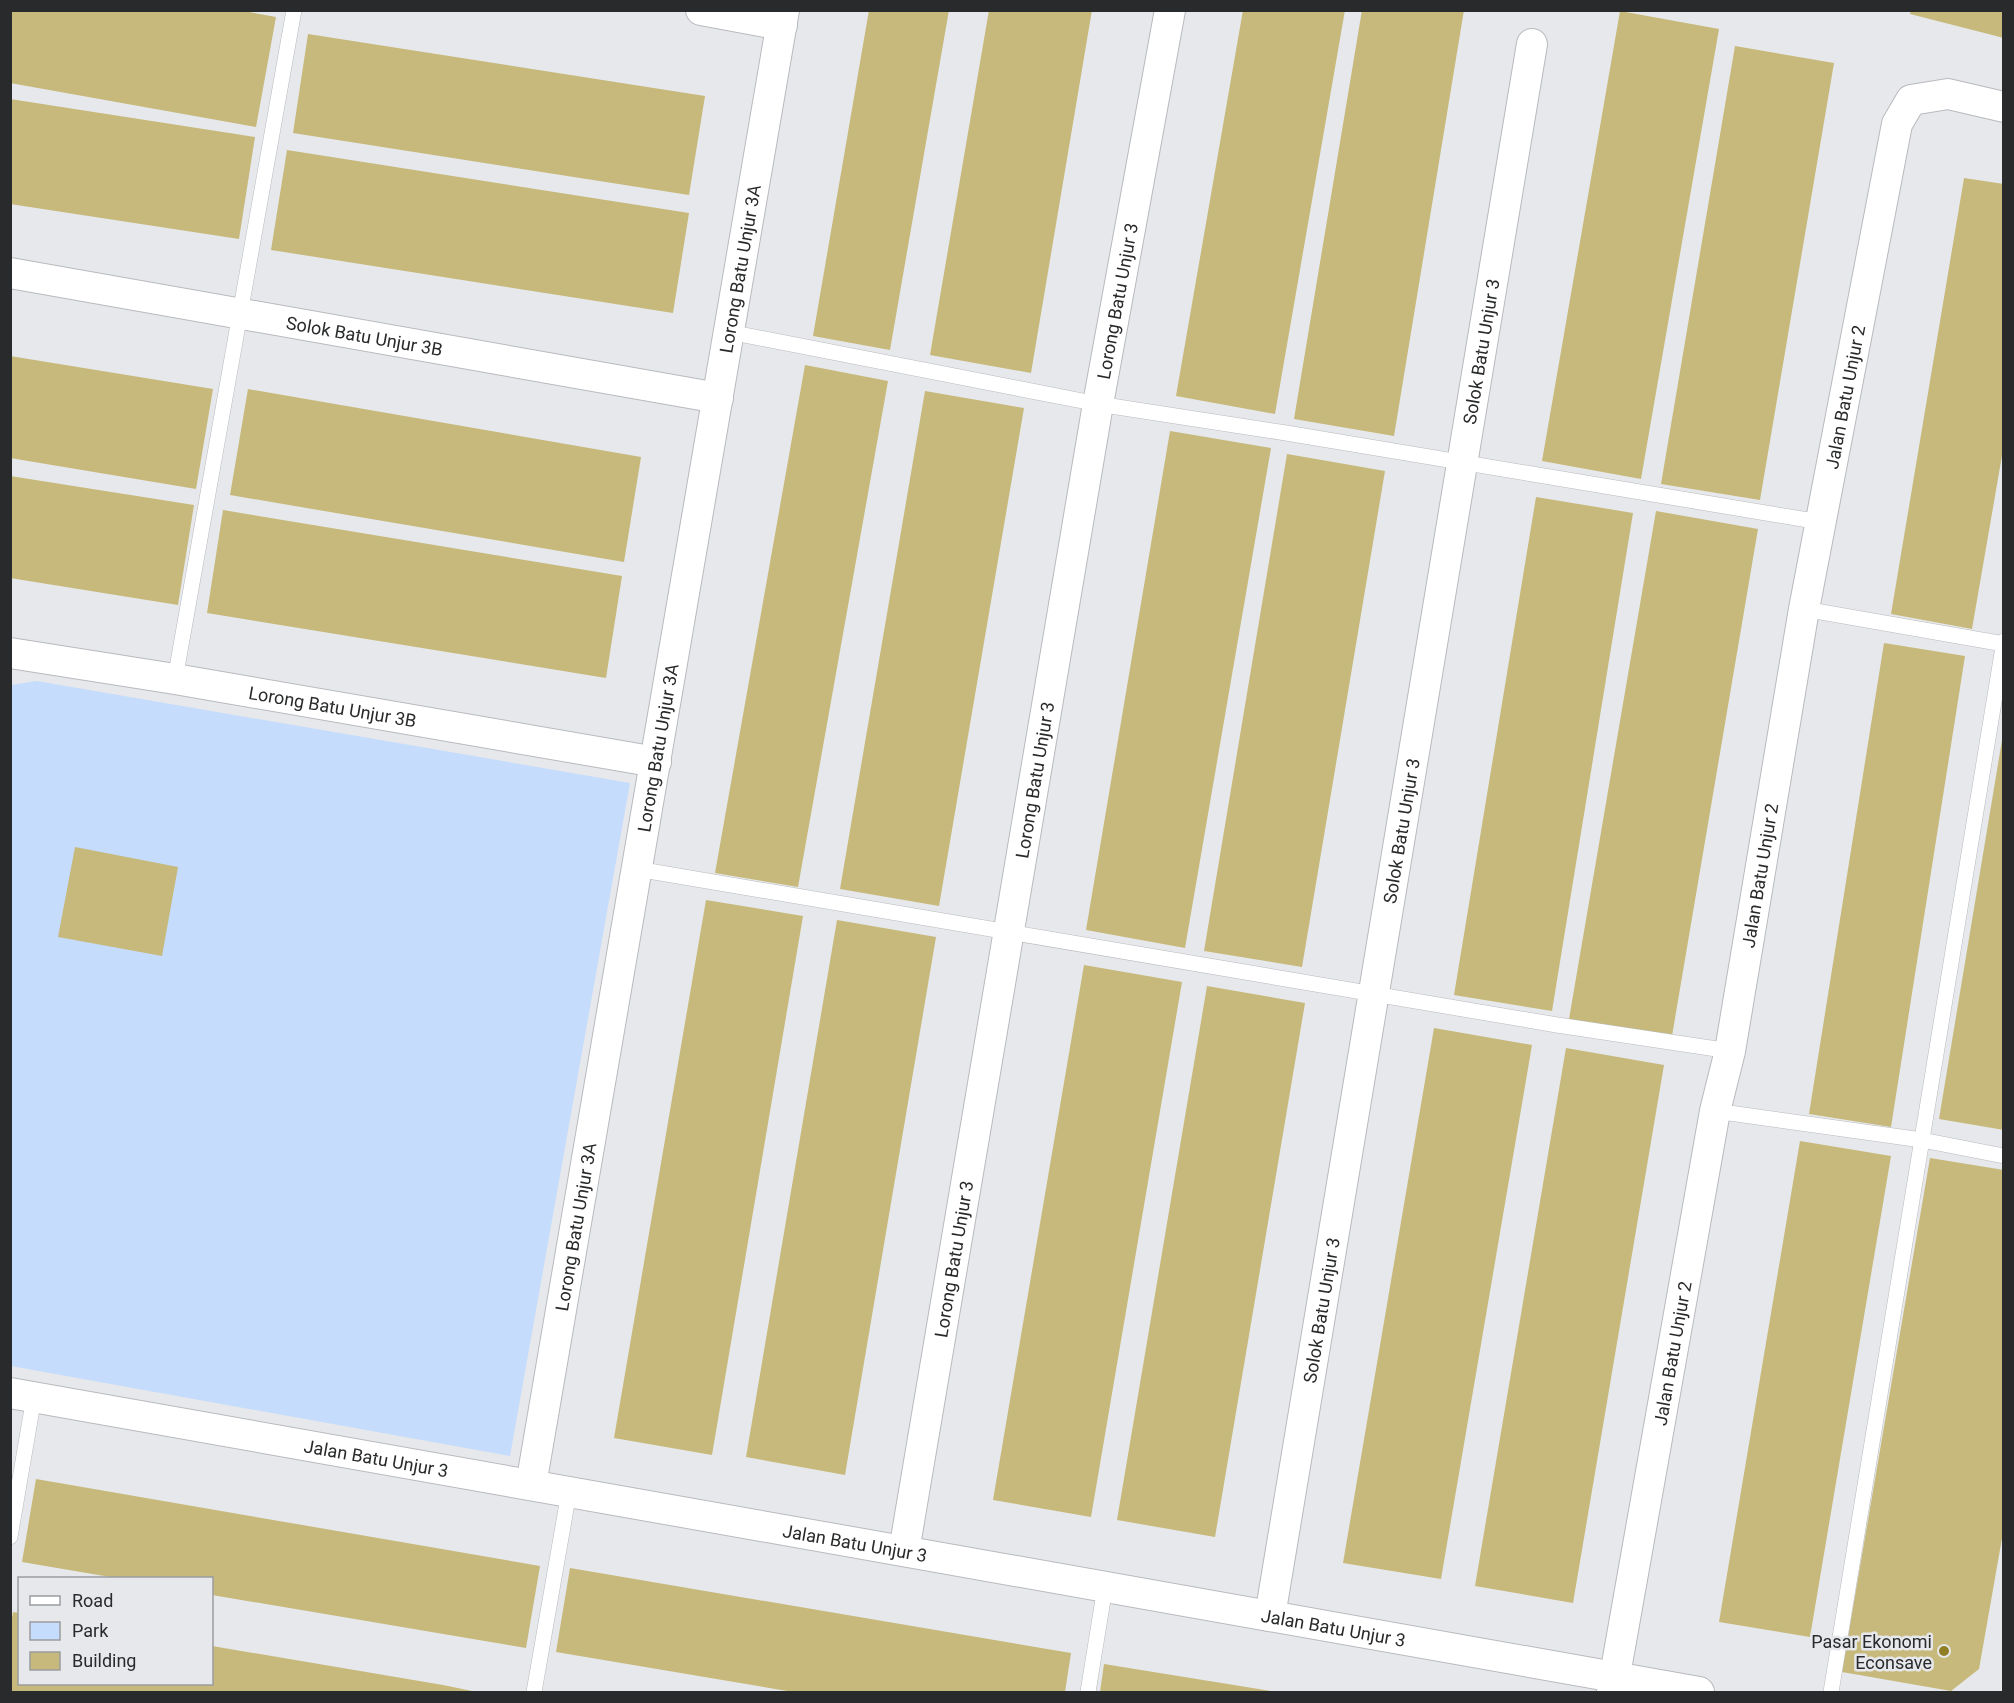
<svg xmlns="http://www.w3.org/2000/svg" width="2014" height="1703" font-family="Roboto,sans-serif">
	<rect width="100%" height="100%" fill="#e6e8eb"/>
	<path fill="#c5dcfc" d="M37 681 630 783 510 1456 11 1366V685Z"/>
	<path fill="#c7b97b" d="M10 10H238L276 17 256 127 10 83Z
		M869 10H949L890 350 813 336Z
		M989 10H1092L1031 373 930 355Z
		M1243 10H1345L1275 414 1176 396Z
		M1362 10H1464L1394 436 1294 419Z
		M1911 10H2004V38L1910 14Z
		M1620 11 1719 29 1641 479 1542 461Z
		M308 34 705 96 689 195 293 133Z
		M1735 46 1834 63 1760 500 1661 484Z
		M10 99 255 137 239 239 10 204Z
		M287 150 689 213 673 313 271 250Z
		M1964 178 2004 184V444L1972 629 1891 614Z
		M10 356 213 389 196 489 10 458Z
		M805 365 888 381 798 887 715 873Z
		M248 389 641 457 624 562 230 495Z
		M925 391 1024 408 939 906 840 889Z
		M1170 431 1271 448 1185 948 1086 930Z
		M1287 454 1385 471 1302 967 1204 951Z
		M10 476 194 505 178 605 10 578Z
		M1536 497 1633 513 1552 1011 1454 995Z
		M223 510 622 576 606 678 207 613Z
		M1656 511 1758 529 1672 1036 1569 1019Z
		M1884 643 1965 656 1891 1127 1809 1114Z
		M2002 740 2004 741V1130L1939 1119Z
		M75 847 178 867 162 956 58 937Z
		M706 900 803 916 712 1455 614 1438Z
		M837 920 936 937 845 1475 746 1457Z
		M1084 965 1182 982 1091 1517 993 1500Z
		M1207 986 1305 1003 1215 1537 1117 1520Z
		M1434 1028 1532 1045 1441 1579 1343 1563Z
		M1566 1048 1664 1065 1573 1603 1475 1586Z
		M1800 1141 1891 1156 1810 1637 1719 1622Z
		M1930 1158 2004 1170V1527L1979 1669 1951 1691 1842 1672Z
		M36 1479 540 1566 526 1648 212 1595V1578H116L22 1562Z
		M570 1568 1071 1653 1065 1692H793L556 1652Z
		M13 1612 20 1613V1684H212V1646L443 1685 477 1692H10V1629Z
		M1104 1664 1271 1691V1692H1100Z"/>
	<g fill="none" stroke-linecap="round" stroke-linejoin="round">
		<defs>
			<path id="service" d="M729 332 1098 404 1286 433 1820 522
				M1804 609 2004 644
				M175 679 294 10
				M637 869 1557 1025 1730 1051
				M1715 1111 1922 1140 2004 1156
				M10 1537 34 1397
				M534 1692 569 1492
				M1088 1692 1105 1587
				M1831 1692 2004 641"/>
			<g id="minor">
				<path d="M701 10 782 25"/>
				<path id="s1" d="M10 273 718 398"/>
				<path id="s2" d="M10 653 175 679 656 762"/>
				<path id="s3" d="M10 1393 1699 1692"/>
				<path id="s4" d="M531 1485 784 10"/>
				<path id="s5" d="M904 1551 1098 404 1170 10"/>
				<path id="s6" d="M1270 1616 1532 44"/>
				<path id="s7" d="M1612 1692 1715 1111 1730 1051 1804 609 1897 124 1911 100 1948 94 2004 107"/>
			</g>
		</defs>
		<use href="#service" stroke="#b8babd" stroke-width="16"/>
		<use href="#minor" stroke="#b8babd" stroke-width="32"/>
		<use href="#service" stroke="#fff" stroke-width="15"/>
		<use href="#minor" stroke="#fff" stroke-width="30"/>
	</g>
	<circle fill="#917f26" stroke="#e6e8eb" stroke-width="2" cx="1944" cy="1651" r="6"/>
	<g text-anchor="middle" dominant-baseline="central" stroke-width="5" stroke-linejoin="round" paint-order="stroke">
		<g font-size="18" fill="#292a2b" stroke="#e6e8eb">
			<text stroke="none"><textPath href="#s4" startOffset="1234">Lorong Batu Unjur 3A</textPath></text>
			<text stroke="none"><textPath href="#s5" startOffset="1268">Lorong Batu Unjur 3</textPath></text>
			<text stroke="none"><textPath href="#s1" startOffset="360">Solok Batu Unjur 3B</textPath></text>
			<text stroke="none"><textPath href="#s6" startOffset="1282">Solok Batu Unjur 3</textPath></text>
			<text stroke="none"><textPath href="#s7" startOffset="1316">Jalan Batu Unjur 2</textPath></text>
			<text stroke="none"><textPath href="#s2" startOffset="327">Lorong Batu Unjur 3B</textPath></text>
			<text stroke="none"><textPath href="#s4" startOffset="748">Lorong Batu Unjur 3A</textPath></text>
			<text stroke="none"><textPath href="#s5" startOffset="782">Lorong Batu Unjur 3</textPath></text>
			<text stroke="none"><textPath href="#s6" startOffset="796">Solok Batu Unjur 3</textPath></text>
			<text stroke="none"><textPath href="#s7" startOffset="830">Jalan Batu Unjur 2</textPath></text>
			<text stroke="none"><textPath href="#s4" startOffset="262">Lorong Batu Unjur 3A</textPath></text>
			<text stroke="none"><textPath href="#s5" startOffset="296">Lorong Batu Unjur 3</textPath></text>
			<text stroke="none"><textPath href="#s6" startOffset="310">Solok Batu Unjur 3</textPath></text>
			<text stroke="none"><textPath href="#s7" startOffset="344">Jalan Batu Unjur 2</textPath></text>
			<text stroke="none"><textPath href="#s3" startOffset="372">Jalan Batu Unjur 3</textPath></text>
			<text stroke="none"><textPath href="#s3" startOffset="858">Jalan Batu Unjur 3</textPath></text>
			<text stroke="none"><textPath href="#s3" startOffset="1344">Jalan Batu Unjur 3</textPath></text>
		</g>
		<g font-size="18" fill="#292a2b" stroke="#e6e8eb" text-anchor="end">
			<text x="1932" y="1641">Pasar Ekonomi<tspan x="1932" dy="21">Econsave</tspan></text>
		</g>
	</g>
	<rect width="2014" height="1703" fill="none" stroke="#292a2b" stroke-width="24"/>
	<rect x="18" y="1577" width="195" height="108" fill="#e6e8eb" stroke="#9a9c9e" stroke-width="1.5"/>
	<rect x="30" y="1596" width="30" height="9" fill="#ffffff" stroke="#9a9c9e" stroke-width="1.5"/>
	<text x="72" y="1607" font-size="18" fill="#292a2b">Road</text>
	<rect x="30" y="1622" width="30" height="18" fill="#c5dcfc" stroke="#9a9c9e" stroke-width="1.5"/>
	<text x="72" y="1637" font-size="18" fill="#292a2b">Park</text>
	<rect x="30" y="1652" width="30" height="18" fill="#c7b97b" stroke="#9a9c9e" stroke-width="1.5"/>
	<text x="72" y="1667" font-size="18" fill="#292a2b">Building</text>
</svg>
